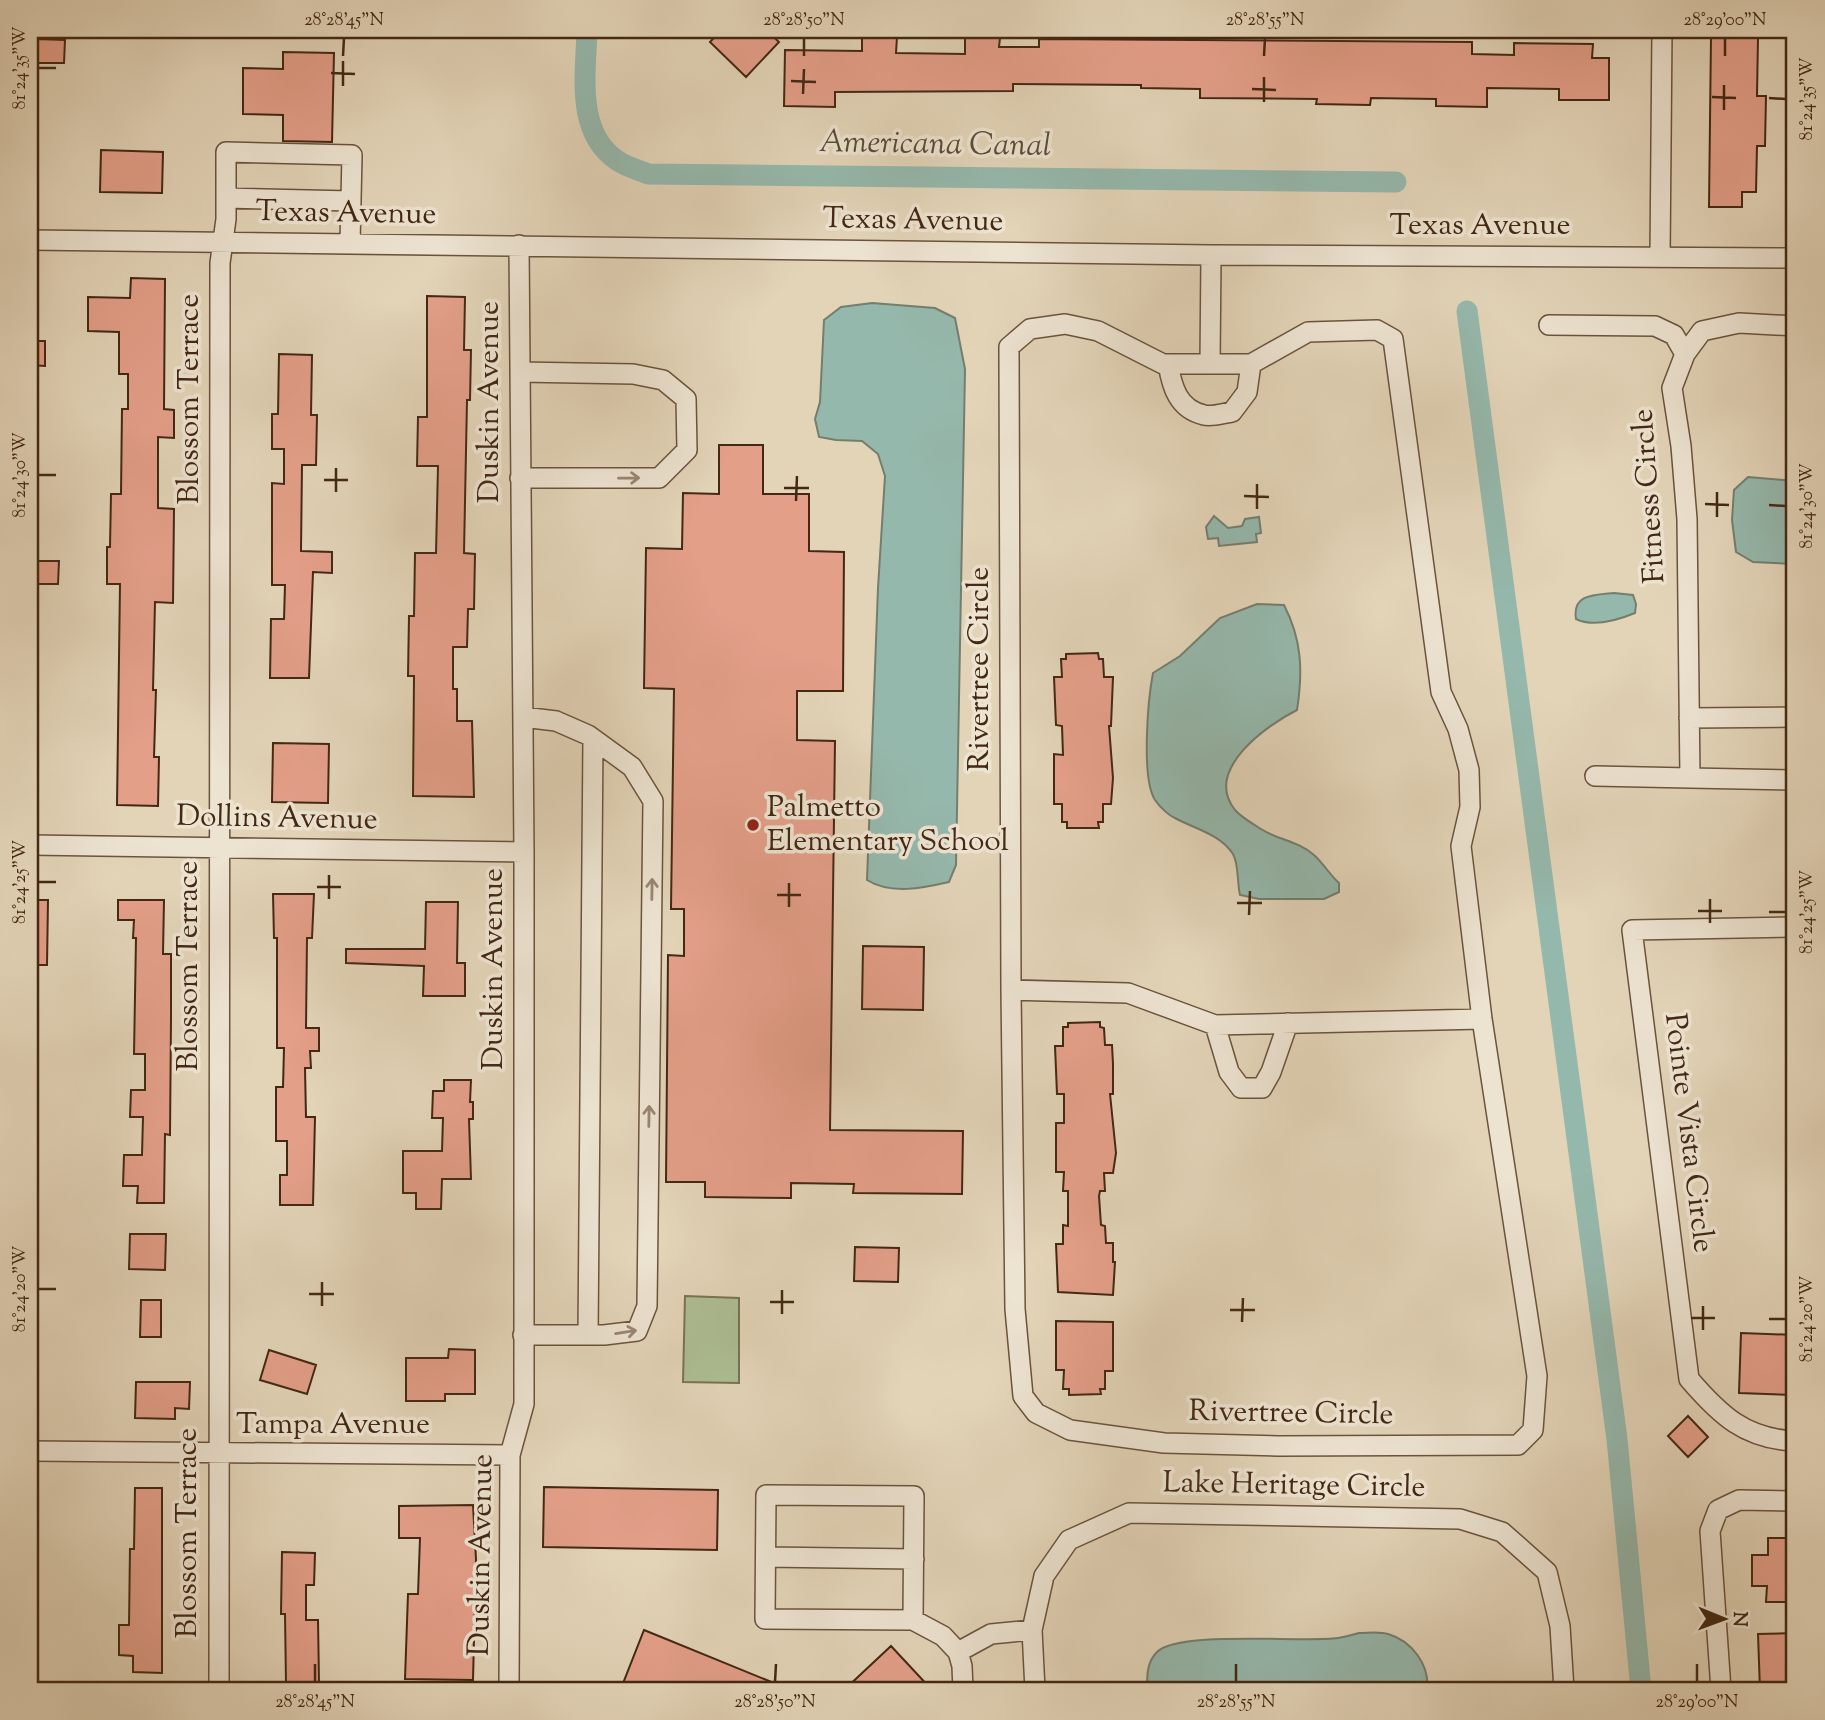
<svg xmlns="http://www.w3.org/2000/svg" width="1825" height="1720" font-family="'Sorts Mill Goudy',serif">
	<rect width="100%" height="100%" fill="#e3d4b8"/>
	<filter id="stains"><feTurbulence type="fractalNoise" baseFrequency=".00286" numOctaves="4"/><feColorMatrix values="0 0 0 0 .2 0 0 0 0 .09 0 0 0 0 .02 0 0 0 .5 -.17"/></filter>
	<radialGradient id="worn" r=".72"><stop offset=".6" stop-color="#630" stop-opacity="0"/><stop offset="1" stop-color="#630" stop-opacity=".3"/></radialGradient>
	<path fill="#adbe94" stroke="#787354" stroke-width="2" d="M685 1296 739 1298V1383L683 1382Z"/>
	<path fill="#95b8ac" stroke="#747e6f" stroke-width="2" d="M872 303 935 308 955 318 965 369 956 865 949 882C923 888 891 895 867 880L878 588 885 476 878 454 862 441 836 440 819 437 815 419 820 402 824 320 841 307Z
		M1748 477 1795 481V564L1753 562 1736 552 1732 520 1734 490Z
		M1214 516 1228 528 1242 526 1245 519 1259 517 1261 533 1256 534 1257 542 1219 546 1218 538 1208 539 1206 527Z
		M1614 593 1633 595 1636 604 1635 613C1618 620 1594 628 1576 619 1572 594 1594 595 1614 593Z
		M1257 604 1284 605C1302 640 1303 671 1297 710 1267 725 1203 770 1235 810 1241 817 1253 824 1261 829 1278 840 1298 841 1314 855 1323 863 1330 875 1339 883V892L1324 899H1259L1240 895C1237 883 1239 864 1233 854 1220 834 1195 829 1175 818 1168 815 1159 806 1155 800 1141 778 1148 699 1153 673L1180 656 1220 618Z
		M1795 1068V1158L1787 1088Z
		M1359 1633C1368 1633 1379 1631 1388 1634 1412 1641 1430 1665 1427 1690H1150L1147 1688C1147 1675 1147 1662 1157 1652 1178 1630 1303 1643 1338 1638 1345 1637 1352 1635 1359 1633Z"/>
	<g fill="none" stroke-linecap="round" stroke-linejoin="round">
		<path stroke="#95b8ac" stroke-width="21" d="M587 30C586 73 575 133 618 161 627 167 639 170 648 174L1396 182
			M1467 311 1617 1439 1641 1690"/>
	</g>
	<path fill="#e49f89" stroke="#432813" stroke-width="2" d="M721 30H766L779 42 746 77 710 42Z
		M862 36 897 37 896 53 965 54V38H1000L999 47H1039V39L1472 42V54L1514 55V43L1593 44 1592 58H1609V100H1559V89L1487 88V107L1436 106V99L1371 98 1370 105 1316 104 1317 99 1200 98V89L1141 88V85L1013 84V91L835 92V107L784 106 785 50 862 51Z
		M1711 37 1758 38 1757 96H1766L1765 146H1757L1756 192H1742V207H1709Z
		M37 39 65 40 64 63H37Z
		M283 52 334 53 332 142 283 141V115L243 114V68L283 69Z
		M101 150 163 152 162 193 100 192Z
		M131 278 165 279 164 409 174 410V438L158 437V508L174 509 173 603 155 602 153 690H156L154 757H159L158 806 117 805 120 584H107V547H110L111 494H121L122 409H128V374H119V332L88 331V297L130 298Z
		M427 296 465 297 464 350H471L470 400H467L464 553 475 554 474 609H468L467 647H453V689H457V721H472L474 797 413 796 414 676H408L409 616H414L415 553H436L438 466H417L418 417H427Z
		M30 341H45V366L30 365Z
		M279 354 312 355 311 415H317L316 465H302L301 551 332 552V573L313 572 309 678H270L271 619H284L285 585H272V483L284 484V449H272V414H278Z
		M719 445H763V494H809V551L844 552 843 691H797V740L835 741 830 1130 963 1131 962 1194 853 1193 854 1184 791 1183V1198L705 1197V1182H666L668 955 684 956V909H671L674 689 644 688 646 548 682 549 683 493 719 494Z
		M30 561H59L58 584H30Z
		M1098 653 1099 659H1103L1104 677H1113L1111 726H1109L1113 778 1111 804H1103V822H1098L1099 828H1067V822H1062V804H1054V754L1063 755 1062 726 1056 725 1054 677H1062L1061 659H1066V654Z
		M273 743 329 744 328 803 272 802Z
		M273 894H314L312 938H307L306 1028H319V1051H310L311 1068H305L306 1117H315L313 1205H280V1175H287V1141H276V1087H283L284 1048H277V938H274Z
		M30 900H48L47 965H30Z
		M118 900H164L163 954H171V1017L170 1135 165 1134 164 1203H137L138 1186H123L124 1155H142L143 1117H130L131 1090H145V1054H134L136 938H133L134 920H118Z
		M426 902H458L457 963H465V996H423L424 966 346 963V949H425Z
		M863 946 924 947 923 1010 862 1009Z
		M1100 1022V1027L1104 1028 1105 1045H1112L1113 1064V1094H1110L1116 1153 1113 1173H1104L1105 1191H1100L1099 1196 1101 1225 1105 1226 1106 1243H1113V1262H1115L1113 1295 1058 1292 1056 1244H1063V1225L1068 1226V1191H1063L1064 1172H1056V1123H1064V1094H1057L1055 1046H1063V1027H1068V1023Z
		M444 1080H471L470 1102H473V1119H469L471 1179H442L441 1209H416V1193H403V1151H442L443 1118H432L433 1091H444Z
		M130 1234H166L165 1270 129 1269Z
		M855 1247 899 1248 898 1282 854 1281Z
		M141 1300H161V1337H140Z
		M1056 1321 1113 1322V1371H1105V1389H1100L1101 1394 1069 1395V1389H1063L1064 1370H1056Z
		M1741 1333 1795 1335V1395L1739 1393Z
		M449 1349 475 1350V1394H445V1401H406V1358H448Z
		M269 1350 316 1365 307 1394 260 1380Z
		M136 1382H190L189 1409 175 1408V1419L135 1418Z
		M1688 1416 1708 1437 1688 1457 1668 1436Z
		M544 1487 718 1490 717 1550 543 1547Z
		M135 1488H162V1673L133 1672V1656L119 1655V1625H129L130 1549H134Z
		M473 1505 476 1559 473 1680 405 1679 408 1594H418L420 1538H399V1506Z
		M1768 1538H1795V1602H1766L1767 1586H1752V1555H1768Z
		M282 1552 315 1553 314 1585H306V1620H318L319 1682 286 1683 285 1614H281Z
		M644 1630 791 1690H633L622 1686Z
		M1795 1633V1690H1760L1758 1634Z
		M891 1646 932 1690H844Z"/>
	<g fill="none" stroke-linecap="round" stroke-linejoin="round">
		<defs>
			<path id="minor" d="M226 198 351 201
				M30 240 1211 255 1795 258
				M1660 256 1662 30
				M1065 324 1098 331 1163 364H1251L1308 332 1377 330 1393 339 1441 692 1458 729 1469 770 1470 807 1461 846 1482 1019 1537 1376 1533 1430 1518 1445 1278 1446 1164 1443 1070 1430 1036 1413 1023 1396 1015 1309 1011 990 1009 347 1030 329Z
				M1549 325 1655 326 1674 335 1685 354
				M1795 326 1739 323 1702 331 1685 354 1672 388 1681 446 1687 519 1690 778 1795 780
				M1168 364C1172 387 1178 409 1204 415 1212 417 1224 413 1232 412L1247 392 1251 364
				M1210 364 1211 255
				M520 372 633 374 663 380 686 399 687 450 659 478H520
				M523 717 556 721 588 735 632 767 653 801 647 1306 637 1331 604 1335H523
				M1689 718 1795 717
				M1595 776 1690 778
				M30 845 524 852
				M1795 927 1632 930 1689 1379C1720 1415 1745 1439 1795 1441
				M1011 990 1128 993 1215 1025 1482 1019
				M1215 1025 1229 1072 1241 1088H1262L1271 1072 1288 1023
				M588 1335 593 739
				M30 1451 510 1455
				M766 1557 914 1559
				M913 1620 914 1496 766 1495 765 1619 913 1620 943 1636 958 1652 962 1666 963 1690
				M958 1652 991 1634 1032 1630
				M219 1690 220 263 226 219V152L352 155 350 243
				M509 1690 510 1455 524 1404V852L519 245
				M1035 1690 1032 1630 1044 1576 1069 1540 1129 1513 1460 1519 1502 1532 1547 1572 1560 1626 1564 1690
				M1721 1690 1710 1531 1718 1510 1739 1500 1795 1501"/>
		</defs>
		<use href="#minor" stroke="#6b533c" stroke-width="22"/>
		<use href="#minor" stroke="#ede3d1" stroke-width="19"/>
	</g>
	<defs><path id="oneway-shaft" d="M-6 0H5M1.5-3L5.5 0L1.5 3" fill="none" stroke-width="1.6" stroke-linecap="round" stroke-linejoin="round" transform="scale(1.75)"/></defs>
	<g stroke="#988672">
		<use href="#oneway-shaft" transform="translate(629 478) rotate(-1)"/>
		<use href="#oneway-shaft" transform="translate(652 889) rotate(-89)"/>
		<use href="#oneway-shaft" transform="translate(649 1116) rotate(-89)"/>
		<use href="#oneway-shaft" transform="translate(626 1332) rotate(-9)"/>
	</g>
	<path fill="none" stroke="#432813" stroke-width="2.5" d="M343 56 344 38M804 56V38M1264 56 1265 38M1725 56V38M38 68H56M331 73 355 74M791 81 816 82M343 86V61M1252 89 1276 90M803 94 804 69M1712 97 1736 98M1769 98 1786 99M1264 102V77M1724 110V85M38 475H56M324 480H348M784 488H809M336 492V468M1244 496 1269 497M796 501 797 476M1705 504 1729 505M1769 505 1786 506M1257 509V484M1717 517V492M38 882H56M317 887H341M777 895H801M329 899V875M1237 903H1262M789 907V883M1698 911H1722M1769 912H1786M1249 915 1250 891M1710 923V899M38 1289H56M309 1294H334M770 1302H794M322 1306V1282M1230 1310H1255M782 1314V1290M1691 1318H1715M1769 1319H1786M1242 1322 1243 1298M1703 1330V1306M315 1682V1664M775 1682 776 1664M1236 1682V1664M1697 1682V1664"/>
	<circle fill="#8f2418" stroke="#ede3d1" stroke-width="2.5" cx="753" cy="825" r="7"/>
	<g text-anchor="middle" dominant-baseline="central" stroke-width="7" stroke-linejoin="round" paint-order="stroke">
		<g font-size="30" fill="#432813" stroke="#ede3d1">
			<text transform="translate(346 214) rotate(1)">Texas Avenue</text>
			<text transform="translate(913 221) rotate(1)">Texas Avenue</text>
			<text x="1480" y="226">Texas Avenue</text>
			<text transform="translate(190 399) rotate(-90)">Blossom Terrace</text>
			<text transform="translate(490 402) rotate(-90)">Duskin Avenue</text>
			<text transform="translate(1650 496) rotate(-94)">Fitness Circle</text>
			<text transform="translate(980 669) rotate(-90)">Rivertree Circle</text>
			<text transform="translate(277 819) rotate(1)">Dollins Avenue</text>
			<text transform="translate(189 966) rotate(-90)">Blossom Terrace</text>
			<text transform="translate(494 969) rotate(-90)">Duskin Avenue</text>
			<text transform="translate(1688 1133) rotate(83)">Pointe Vista Circle</text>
			<text transform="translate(1291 1414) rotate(1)">Rivertree Circle</text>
			<text x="333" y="1425">Tampa Avenue</text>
			<text transform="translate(1294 1486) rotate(1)">Lake Heritage Circle</text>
			<text transform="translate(188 1533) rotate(-90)">Blossom Terrace</text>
			<text transform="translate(482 1555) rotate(-89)">Duskin Avenue</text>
		</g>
		<g font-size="30" fill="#432813" stroke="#ede3d1" text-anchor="start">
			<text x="767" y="808">Palmetto<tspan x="767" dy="34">Elementary School</tspan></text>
		</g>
		<g font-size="32" font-style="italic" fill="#584c39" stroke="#ede3d1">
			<text transform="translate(935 145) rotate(1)">Americana Canal</text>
		</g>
	</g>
	<rect width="1825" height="1720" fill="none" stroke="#e3d4b8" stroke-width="77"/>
	<g transform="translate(1724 1619) rotate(91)" stroke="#ede3d1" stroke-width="5" paint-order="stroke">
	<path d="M0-5L12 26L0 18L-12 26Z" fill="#432813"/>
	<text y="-10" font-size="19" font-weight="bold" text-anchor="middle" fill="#432813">N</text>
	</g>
	<rect x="38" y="38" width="1748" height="1644" fill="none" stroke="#432813" stroke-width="2.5"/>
	<g font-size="18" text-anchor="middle" fill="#432813">
		<text x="344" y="25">28°28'45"N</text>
		<text x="804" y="25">28°28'50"N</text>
		<text x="1265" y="25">28°28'55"N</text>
		<text x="1725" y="25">28°29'00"N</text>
		<text transform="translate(19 68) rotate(-90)" y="6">81°24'35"W</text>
		<text transform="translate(1806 99) rotate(-90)" y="6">81°24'35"W</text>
		<text transform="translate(19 475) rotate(-90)" y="6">81°24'30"W</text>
		<text transform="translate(1806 506) rotate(-90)" y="6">81°24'30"W</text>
		<text transform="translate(19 882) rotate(-90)" y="6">81°24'25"W</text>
		<text transform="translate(1806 912) rotate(-90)" y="6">81°24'25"W</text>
		<text transform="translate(19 1289) rotate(-90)" y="6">81°24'20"W</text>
		<text transform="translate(1806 1319) rotate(-90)" y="6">81°24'20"W</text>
		<text x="315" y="1707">28°28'45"N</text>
		<text x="775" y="1707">28°28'50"N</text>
		<text x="1236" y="1707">28°28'55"N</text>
		<text x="1697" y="1707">28°29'00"N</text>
	</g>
	<rect width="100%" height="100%" filter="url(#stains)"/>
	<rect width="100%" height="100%" fill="url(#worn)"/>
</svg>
